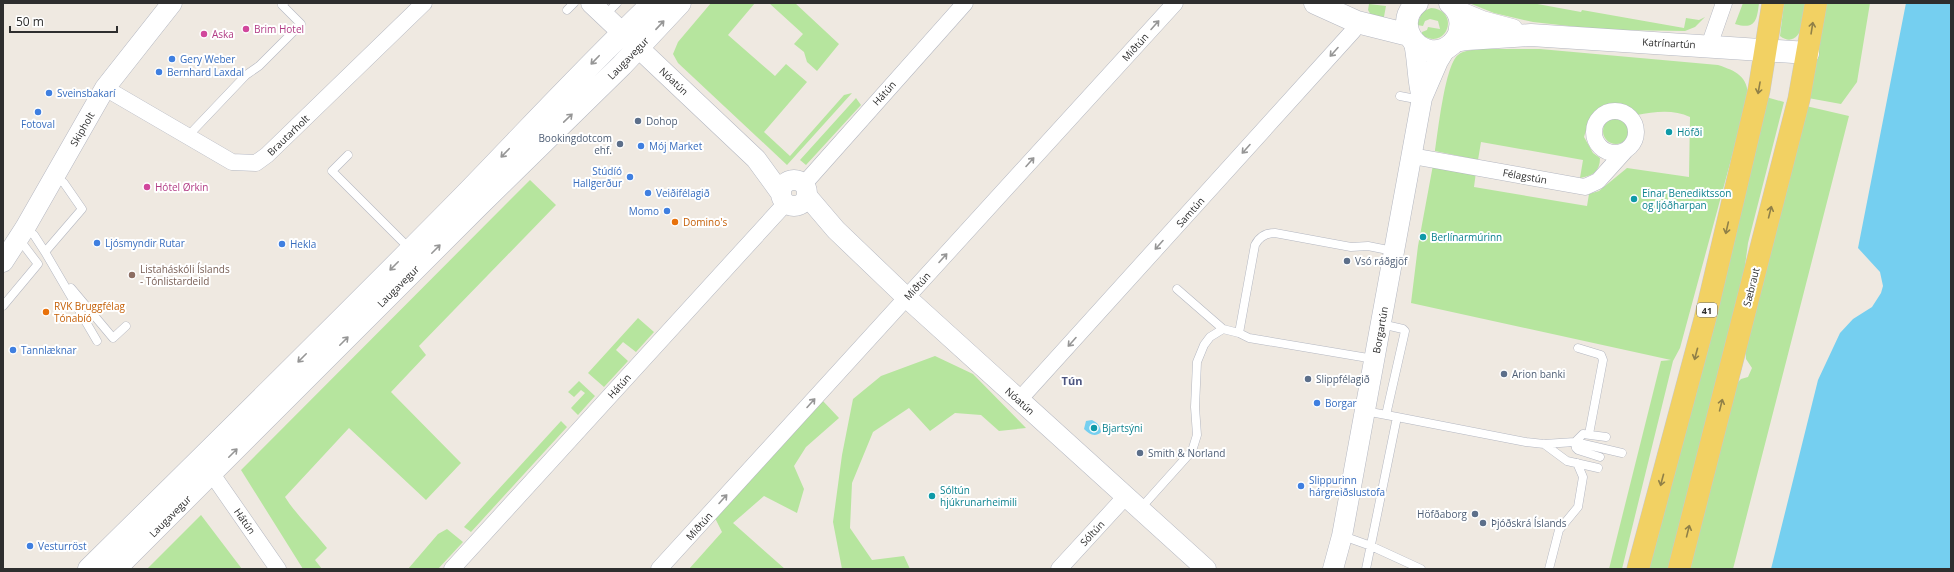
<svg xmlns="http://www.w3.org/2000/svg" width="1954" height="572" font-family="'Open Sans',sans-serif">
	<rect width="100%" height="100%" fill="#efe9e1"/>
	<path fill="#b6e59e" d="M711 3H755L728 35 775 76 786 64 807 82 764 132 790 156 844 95 852 93 787 165 678 63 673 54 678 42Z
		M769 3H795L839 44 817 71 807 62 804 52 794 44 803 34Z
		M1469 3H1532L1581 12 1582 10 1684 28 1686 18 1699 20 1705 17 1695 27 1685 31 1620 30 1578 27 1533 22 1494 13Z
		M1743 3H1759C1757 21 1755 30 1735 24Z
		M1784 3H1810C1806 16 1800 51 1780 36Z
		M1824 3H1870L1857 82 1841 104 1808 98Z
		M1369 4 1386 6 1383 22 1372 17 1368 10Z
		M1431 8C1461 10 1447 52 1422 35V32L1427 30 1428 27 1440 29 1438 21 1430 19 1425 21 1423 26 1417 25 1422 12Z
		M1481 49H1540L1718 65C1736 71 1748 76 1748 97L1680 348 1673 361 1622 569H1609L1661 361 1671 360 1411 303 1418 246 1433 165 1476 172 1474 187 1587 206 1589 194 1599 191 1627 168 1689 177 1690 117C1673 109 1654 112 1637 115 1609 93 1593 108 1584 137L1593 153 1600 158C1600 171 1593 176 1580 178L1583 160 1481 142 1478 160 1435 151C1438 132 1445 65 1458 55 1464 50 1473 50 1481 49Z
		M1766 97 1784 102 1748 243 1742 289 1669 569H1643Z
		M856 98 861 105 806 165 800 160Z
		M1806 106 1849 116 1733 569H1686L1735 385 1741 379 1748 377 1752 368 1746 359 1745 346Z
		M1603 131a13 13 0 1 1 26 0a13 13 0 1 1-26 0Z
		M530 180 556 205 419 346 426 355 391 392 461 463 426 500 349 428 285 497C297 516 313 530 327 548L315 560 322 569H303L241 470Z
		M638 318 654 332 636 352 623 342 616 350 628 361 604 387 588 373Z
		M935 356 973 374 1026 428 999 431 981 415 955 413 930 431 909 408 873 432 852 483 850 528 872 560 904 556 910 569H842L833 522 842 455 853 399 881 376Z
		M579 381 595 396 578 415 571 408 585 393 581 390 574 397 568 392Z
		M822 400 839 418 806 447 794 466 804 489 797 513 764 496 733 523 785 569H689L722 532 715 518Z
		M561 421 567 427 471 532 464 527Z
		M201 515 242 569H147Z
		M447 529 463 542 438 569H408L438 534Z"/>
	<path fill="#75cff0" d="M1906 3H1951V569H1771L1818 380 1840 333 1853 319 1872 307 1881 293 1883 286 1880 272 1858 248Z
		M1092 420C1098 423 1100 426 1101 432 1095 438 1089 434 1084 429L1086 421Z"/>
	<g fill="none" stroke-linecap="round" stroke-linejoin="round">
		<defs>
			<path id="service" d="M567 10 574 3
				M605 15 617 3
				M1400 96 1421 100
				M188 136 246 75 259 66 301 24 282 5 284 3
				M348 155 332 171 410 249
				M25 228 34 235 45 252 97 341
				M45 252 82 209 64 183 55 176
				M71 288 113 338 126 326
				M3 306 38 264 19 239
				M1381 324 1403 329 1405 331 1386 415
				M1223 329 1239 333 1249 338 1374 359
				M1239 333 1255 245C1259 237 1265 233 1275 233L1351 247 1368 246 1393 251
				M1578 348 1601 355 1603 360 1589 434
				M1365 411 1397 417 1366 569
				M1397 417 1526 442 1544 444 1575 442 1622 453
				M1544 444 1567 461 1598 468
				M1600 457 1578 450 1576 448 1575 442 1583 434 1606 437
				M1140 509 1192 451 1197 435 1195 407 1197 362 1204 345 1210 337 1223 329 1177 289
				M1343 536 1371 546 1421 569
				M1549 569 1559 530 1578 507 1583 477 1577 463"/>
			<path id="minor" d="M1709 46 1724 3
				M105 88 232 162 256 163 267 155 424 3
				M1594 132a21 21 0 1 1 42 0a21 21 0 1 1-42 0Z
				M1412 156 1585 187 1598 181 1625 151
				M804 184 965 3
				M1019 400 1353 31 1357 22
				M212 474 278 569
				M452 569 785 204
				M659 569 1175 3
				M1059 569 1126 496"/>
			<path id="tertiary" d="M591 3 756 159 780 192
				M1414 43C1418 61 1417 80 1422 98
				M781 193a13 13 0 1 1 26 0a13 13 0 1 1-26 0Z
				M807 196 836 230 907 298 1206 569
				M3 262 25 228 105 88 172 3
				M1333 569 1342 536 1422 98 1438 61 1446 48"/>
			<path id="secondary" d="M1315 3 1357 22 1409 35
				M1417 3C1389 27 1425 68 1452 44 1456 40 1460 34 1460 28 1462 18 1457 9 1450 3
				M1458 12 1482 22 1512 30
				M1455 41 1467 39 1531 35 1808 53
				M89 569C215 445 341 321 465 195 527 131 588 65 653 3
				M115 569 478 206 622 65 680 3"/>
			<path id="primary" d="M1638 569 1705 319 1759 90 1773 3
				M1679 569 1799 99 1816 3"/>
		</defs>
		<use href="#service" stroke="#b4b7c1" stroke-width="9"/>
		<use href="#minor" stroke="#b4b7c1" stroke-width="17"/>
		<use href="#tertiary" stroke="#b4b7c1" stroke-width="21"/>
		<use href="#secondary" stroke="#b4b7c1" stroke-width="23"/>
		<use href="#primary" stroke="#c9c9c9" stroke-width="23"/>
		<use href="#service" stroke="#fff" stroke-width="8"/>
		<use href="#minor" stroke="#fff" stroke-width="16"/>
		<use href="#tertiary" stroke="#fff" stroke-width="20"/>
		<use href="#secondary" stroke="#fff" stroke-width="22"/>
		<use href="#primary" stroke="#f2d163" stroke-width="22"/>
	</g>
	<defs><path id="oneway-shaft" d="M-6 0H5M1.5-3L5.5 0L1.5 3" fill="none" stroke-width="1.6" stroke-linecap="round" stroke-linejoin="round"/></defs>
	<g stroke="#969696">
		<use href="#oneway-shaft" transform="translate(660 25) rotate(-47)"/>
		<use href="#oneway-shaft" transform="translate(1155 25) rotate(-48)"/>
		<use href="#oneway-shaft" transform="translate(1334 52) rotate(132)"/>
		<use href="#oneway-shaft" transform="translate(595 60) rotate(134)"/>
		<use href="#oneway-shaft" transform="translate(568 118) rotate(-44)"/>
		<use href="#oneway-shaft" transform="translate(1246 149) rotate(132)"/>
		<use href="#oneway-shaft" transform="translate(505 153) rotate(134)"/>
		<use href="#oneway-shaft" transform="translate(1030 162) rotate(-48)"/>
		<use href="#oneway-shaft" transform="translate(1159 245) rotate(132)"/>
		<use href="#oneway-shaft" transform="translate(436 249) rotate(-45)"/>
		<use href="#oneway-shaft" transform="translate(943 258) rotate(-48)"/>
		<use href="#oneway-shaft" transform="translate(394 266) rotate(135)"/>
		<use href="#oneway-shaft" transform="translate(344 341) rotate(-45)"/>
		<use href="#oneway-shaft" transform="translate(1072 342) rotate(132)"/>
		<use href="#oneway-shaft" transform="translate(302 358) rotate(135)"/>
		<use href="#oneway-shaft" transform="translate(811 403) rotate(-48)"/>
		<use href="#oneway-shaft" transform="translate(233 453) rotate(-45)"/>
		<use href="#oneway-shaft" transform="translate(723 499) rotate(-48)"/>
	</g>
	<g stroke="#908048">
		<use href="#oneway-shaft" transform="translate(1812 28) rotate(-81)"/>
		<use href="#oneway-shaft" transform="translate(1759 88) rotate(100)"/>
		<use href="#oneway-shaft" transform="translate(1770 212) rotate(-76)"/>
		<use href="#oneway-shaft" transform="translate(1727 228) rotate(103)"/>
		<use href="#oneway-shaft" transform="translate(1696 354) rotate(105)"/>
		<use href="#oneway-shaft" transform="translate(1721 405) rotate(-76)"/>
		<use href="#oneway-shaft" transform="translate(1662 480) rotate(105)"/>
		<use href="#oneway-shaft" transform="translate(1688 531) rotate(-76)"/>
	</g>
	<g fill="#d1479c" stroke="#fff" stroke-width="1.5">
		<circle cx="246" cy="29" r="4"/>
		<circle cx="204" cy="34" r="4"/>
		<circle cx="147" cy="187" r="4"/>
	</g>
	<g fill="#3f7fe0" stroke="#fff" stroke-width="1.5">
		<circle cx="172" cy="59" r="4"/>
		<circle cx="159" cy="72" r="4"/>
		<circle cx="49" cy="93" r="4"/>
		<circle cx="38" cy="112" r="4"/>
		<circle cx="641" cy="146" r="4"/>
		<circle cx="630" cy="177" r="4"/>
		<circle cx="648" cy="193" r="4"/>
		<circle cx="667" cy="211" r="4"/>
		<circle cx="97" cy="243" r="4"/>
		<circle cx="282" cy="244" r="4"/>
		<circle cx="13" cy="350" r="4"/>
		<circle cx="1317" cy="403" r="4"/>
		<circle cx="1301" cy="486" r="4"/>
		<circle cx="30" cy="546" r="4"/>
	</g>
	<g fill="#5c6f8a" stroke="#fff" stroke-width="1.5">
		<circle cx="638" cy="121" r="4"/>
		<circle cx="620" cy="144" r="4"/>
		<circle cx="1347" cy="261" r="4"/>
		<circle cx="1504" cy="374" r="4"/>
		<circle cx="1308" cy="379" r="4"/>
		<circle cx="1140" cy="453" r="4"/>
		<circle cx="1475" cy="514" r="4"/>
		<circle cx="1483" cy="523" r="4"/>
	</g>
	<g fill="#0f9aa8" stroke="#fff" stroke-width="1.5">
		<circle cx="1669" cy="132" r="4"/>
		<circle cx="1634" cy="199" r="4"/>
		<circle cx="1423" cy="237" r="4"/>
		<circle cx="1094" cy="428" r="4"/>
		<circle cx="932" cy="496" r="4"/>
	</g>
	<g fill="#e8710a" stroke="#fff" stroke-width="1.5">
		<circle cx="675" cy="222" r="4"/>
		<circle cx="46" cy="312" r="4"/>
	</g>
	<circle fill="#8d6e63" stroke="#fff" stroke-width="1.5" cx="132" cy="275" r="4"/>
	<g text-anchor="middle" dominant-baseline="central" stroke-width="4" stroke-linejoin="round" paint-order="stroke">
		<rect fill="#fff" stroke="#6d6d6d" stroke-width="1" x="1697" y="303" width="20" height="14" rx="3"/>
		<g font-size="9" font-weight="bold" fill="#2e2e2e">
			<text x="1707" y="310">41</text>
		</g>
		<g font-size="10" fill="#b23c85" stroke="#fff" text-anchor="start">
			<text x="254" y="29">Brim Hotel</text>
			<text x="212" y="34">Aska</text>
			<text x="155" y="187">Hótel Ørkin</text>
		</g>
		<g font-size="10" fill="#2e2e2e" stroke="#fff">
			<text transform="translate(1669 43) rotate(3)">Katrínartún</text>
			<text transform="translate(1135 47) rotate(-48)">Miðtún</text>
			<text transform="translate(628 58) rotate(-46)">Laugavegur</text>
			<text transform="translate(674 81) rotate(43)">Nóatún</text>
			<text transform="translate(884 93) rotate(-48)">Hátún</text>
			<text transform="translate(82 129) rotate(-60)">Skipholt</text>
			<text transform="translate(288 135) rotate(-44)">Brautarholt</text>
			<text transform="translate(1525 176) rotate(10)">Félagstún</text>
			<text transform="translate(1190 212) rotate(-48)">Samtún</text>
			<text transform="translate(398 286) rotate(-45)">Laugavegur</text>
			<text transform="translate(917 286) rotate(-48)">Miðtún</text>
			<text transform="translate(1751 287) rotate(-76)">Sæbraut</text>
			<text transform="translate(1380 330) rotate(-80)">Borgartún</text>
			<text transform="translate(619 386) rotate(-48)">Hátún</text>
			<text transform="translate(1020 401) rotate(42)">Nóatún</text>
			<text transform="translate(170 516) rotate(-45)">Laugavegur</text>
			<text transform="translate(245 521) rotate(55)">Hátún</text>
			<text transform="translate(699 526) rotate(-48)">Miðtún</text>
			<text transform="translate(1092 533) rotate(-47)">Sóltún</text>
		</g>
		<g font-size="10" fill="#366cbe" stroke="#fff" text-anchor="start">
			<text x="180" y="59">Gery Weber</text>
			<text x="167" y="72">Bernhard Laxdal</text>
			<text x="57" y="93">Sveinsbakarí</text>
			<text x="38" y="124" text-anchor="middle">Fotoval</text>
			<text x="649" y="146">Mój Market</text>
			<text x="622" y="171" text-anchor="end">Stúdíó<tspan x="622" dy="12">Hallgerður</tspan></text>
			<text x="656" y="193">Veiðifélagið</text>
			<text x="659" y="211" text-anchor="end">Momo</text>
			<text x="105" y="243">Ljósmyndir Rutar</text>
			<text x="290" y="244">Hekla</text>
			<text x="21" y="350">Tannlæknar</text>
			<text x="1325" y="403">Borgar</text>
			<text x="1309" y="480">Slippurinn<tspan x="1309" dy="12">hárgreiðslustofa</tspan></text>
			<text x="38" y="546">Vesturröst</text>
		</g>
		<g font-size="10" fill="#4e5e75" stroke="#fff" text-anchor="start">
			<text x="646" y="121">Dohop</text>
			<text x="612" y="138" text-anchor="end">Bookingdotcom<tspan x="612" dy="12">ehf.</tspan></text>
			<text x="1355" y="261">Vsó ráðgjöf</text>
			<text x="1512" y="374">Arion banki</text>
			<text x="1316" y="379">Slippfélagið</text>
			<text x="1148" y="453">Smith &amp; Norland</text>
			<text x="1467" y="514" text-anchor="end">Höfðaborg</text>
			<text x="1491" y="523">Þjóðskrá Íslands</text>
		</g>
		<g font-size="10" fill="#0d838f" stroke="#fff" text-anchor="start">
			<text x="1677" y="132">Höfði</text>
			<text x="1642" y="193">Einar Benediktsson<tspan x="1642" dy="12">og ljóðharpan</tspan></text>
			<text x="1431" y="237">Berlínarmúrinn</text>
			<text x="1102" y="428">Bjartsýni</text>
			<text x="940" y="490">Sóltún<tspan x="940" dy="12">hjúkrunarheimili</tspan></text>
		</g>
		<g font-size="10" fill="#c56008" stroke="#fff" text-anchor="start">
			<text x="683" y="222">Domino's</text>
			<text x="54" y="306">RVK Bruggfélag<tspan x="54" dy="12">Tónabíó</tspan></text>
		</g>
		<g font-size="10" fill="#785e54" stroke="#fff" text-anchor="start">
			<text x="140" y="269">Listaháskóli Íslands<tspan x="140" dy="12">- Tónlistardeild</tspan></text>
		</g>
		<g font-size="11" font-weight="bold" fill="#4d5680" stroke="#fff">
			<text x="1072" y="380">Tún</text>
		</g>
	</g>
	<rect width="1954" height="572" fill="none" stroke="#2e2e2e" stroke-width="8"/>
	<path d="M10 26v6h107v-6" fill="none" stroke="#2e2e2e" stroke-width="2"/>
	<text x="16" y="26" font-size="12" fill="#2e2e2e" stroke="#ffffff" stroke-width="3" paint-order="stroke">50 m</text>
</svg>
